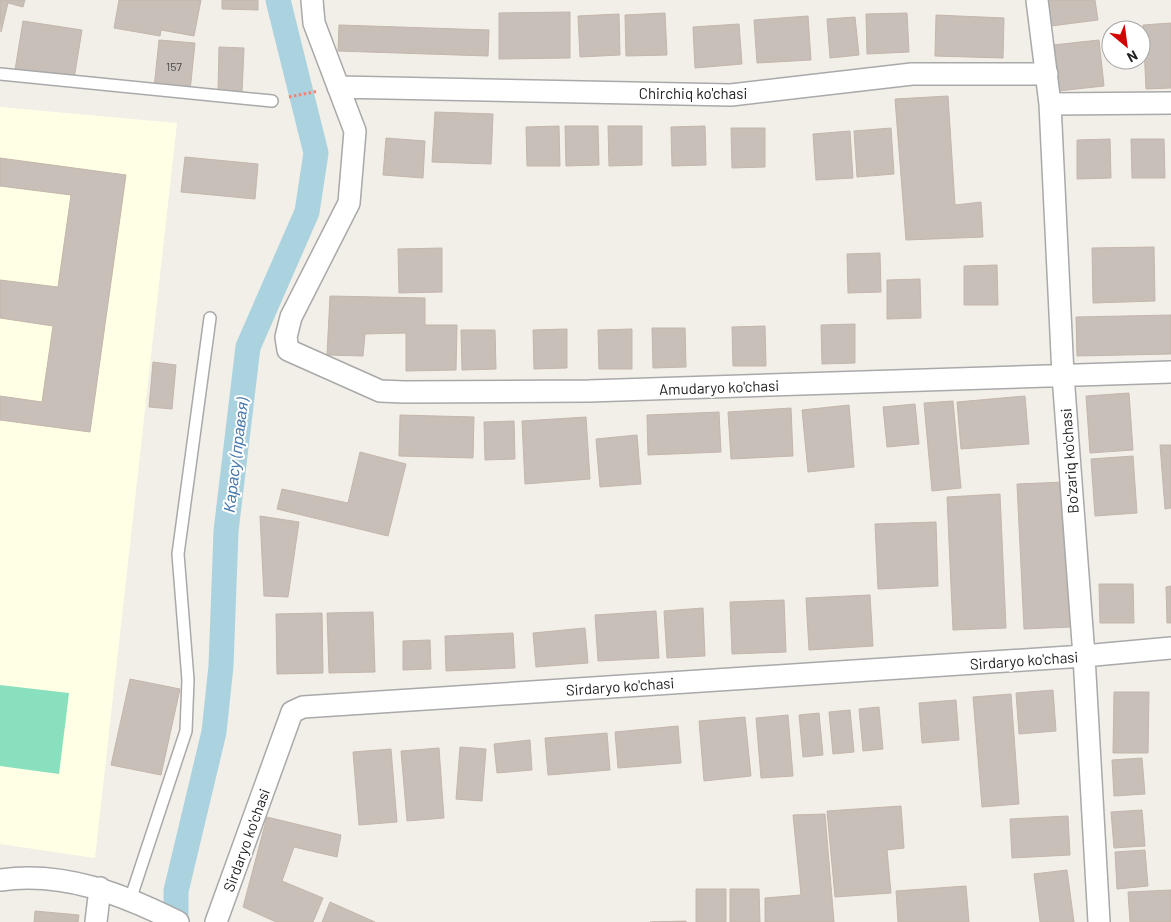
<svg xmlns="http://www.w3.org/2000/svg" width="1171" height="922" font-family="Barlow,sans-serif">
	<rect width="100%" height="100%" fill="#f2efe9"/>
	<path fill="#ffffe5" d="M0 107 177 123 95 858 0 844Z"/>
	<path fill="#88e0be" d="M0 685 69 693 59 774 0 766Z"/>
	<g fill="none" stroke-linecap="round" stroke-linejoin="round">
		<path stroke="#aad3df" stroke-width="25" d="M176 922V891L214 732 221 666 226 531 248 347 307 212 316 153 278 0"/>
	</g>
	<path fill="#c7bfb8" stroke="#c4b6ab" d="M0 0H25L23 7 8 3 1 32Z
		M119 0H201L194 36 161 30 160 36 114 28Z
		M222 0H258V10L222 9Z
		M1047 0H1095L1098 20 1051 26Z
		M570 12V58L499 59V13Z
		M665 13 667 55 626 56 625 15Z
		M907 13 909 52 867 54 866 14Z
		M619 14 620 55 580 57 578 16Z
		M936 15 1004 18 1003 58 935 56Z
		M808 16 811 60 757 63 754 20Z
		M855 17 859 55 830 58 827 19Z
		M23 21 82 30 74 79 15 70Z
		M1171 23V88L1146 89 1143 25Z
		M739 24 742 64 695 68 693 27Z
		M339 25 489 30 488 56 338 51Z
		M159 40 195 43 190 91 154 88Z
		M1099 40 1104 86 1058 91 1053 45Z
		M219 47 244 48 242 93 218 92Z
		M948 96 955 205 981 202 983 237 906 240 895 99Z
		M435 112 493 114 491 164 432 162Z
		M559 126 560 166H527L526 127Z
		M565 126H598L599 165 566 166Z
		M608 126H642V165L609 166Z
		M705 126 706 165 672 166 671 127Z
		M731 128H765V167L732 168Z
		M891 128 894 174 857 177 854 131Z
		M850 131 853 178 816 180 813 134Z
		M386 138 425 141 423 178 383 175Z
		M1110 139 1111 178 1077 179V140Z
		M1131 139H1164L1165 178H1132Z
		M185 157 258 164 255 199 181 192Z
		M0 158 126 175 90 432 0 420V396L42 402 53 326 0 318V280L58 287 71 195 0 186Z
		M1154 247 1155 301 1093 303 1092 248Z
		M442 248V292L399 293 398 249Z
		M880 253 881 292 848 293 847 254Z
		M997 265 998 305H964V266Z
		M920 279 921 318 887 319V280Z
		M330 296 425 298V325H457L456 370 406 371V333L365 334 363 356 327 355Z
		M1171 315V354L1077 356 1076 317Z
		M855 324V363L822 364 821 325Z
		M765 326 766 366H733L732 327Z
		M652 328H685L686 367 653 368Z
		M567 329V368L534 369 533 330Z
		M632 329V369H599L598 330Z
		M461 330H495L496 369 462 370Z
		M153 362 176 365 172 409 149 407Z
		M1129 393 1133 450 1090 453 1086 396Z
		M1025 396 1029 444 961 449 957 402Z
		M953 401 961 488 932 491 924 403Z
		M915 404 919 444 887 447 883 407Z
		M849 405 854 467 808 472 802 410Z
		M791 408 793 456 731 459 728 412Z
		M719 412 721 452 648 455 647 415Z
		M400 415 474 417 473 458 399 456Z
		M586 417 590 479 525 484 522 421Z
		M514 421 515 459 485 460 484 422Z
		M637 435 641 484 600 487 596 439Z
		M1160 445H1171V508L1165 509Z
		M360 452 406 464 388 536 277 509 282 489 348 503Z
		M1133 456 1137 513 1095 516 1091 459Z
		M1065 482 1072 627 1024 629 1017 484Z
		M1000 494 1006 628 953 630 947 497Z
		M260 516 299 522 288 597 264 596Z
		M936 522 938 586 878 589 875 524Z
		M1099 584H1133L1134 623H1100Z
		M1171 586V623H1167L1166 587Z
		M870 595 873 646 809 650 806 598Z
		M784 600 786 652 732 654 730 602Z
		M703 608 705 656 667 658 664 611Z
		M656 611 659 658 598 661 595 615Z
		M373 612 375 672 329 673 327 613Z
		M322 613 323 673 277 674 276 614Z
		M585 628 588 663 536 667 533 633Z
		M513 633 515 668 446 671 445 636Z
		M430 640 431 669 403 670V641Z
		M130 679 180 689 161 775 111 765Z
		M1053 690 1056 731 1019 734 1016 693Z
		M1114 692H1149L1148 753H1113Z
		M1011 694 1019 804 982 807 973 697Z
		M956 700 959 740 922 743 919 703Z
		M879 707 883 749 863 751 859 709Z
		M850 710 854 752 833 754 829 712Z
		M819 713 823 755 803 757 799 715Z
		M788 715 793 776 761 778 756 718Z
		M745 717 751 776 704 781 699 721Z
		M678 726 681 763 618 768 615 732Z
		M607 733 610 770 548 775 545 738Z
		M530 740 532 770 497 773 494 744Z
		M460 747 486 749 482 801 456 799Z
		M439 748 444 818 407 821 401 751Z
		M391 749 397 822 359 825 353 752Z
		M1142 758 1145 794 1114 796 1112 760Z
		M901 806 904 848 887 850 891 893 835 897 827 811Z
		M1142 810 1145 846 1114 848 1111 812Z
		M825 814 834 922H765V898L801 895 793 815Z
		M1068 816 1070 855 1012 858 1010 819Z
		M267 817 341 835 337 857 294 847 282 881 323 898 313 922H276L243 907Z
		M1145 850 1148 886 1117 889 1115 852Z
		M1067 870 1074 922H1040L1034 874Z
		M966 886 969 922H898L896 891Z
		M696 889H726V922H696Z
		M730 889H759L760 922H730Z
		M1171 890V922H1130L1128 892Z
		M330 902 375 922H322Z
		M35 911 79 915 78 922H34Z
		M686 921V922H650Z"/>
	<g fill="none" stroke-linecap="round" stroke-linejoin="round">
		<defs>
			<path id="service" d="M0 74 272 101
				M130 900 186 731 188 680 178 554 210 318"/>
			<path id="minor" d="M312 0 314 23 355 131 349 203 291 317 286 337 288 350 380 391 404 392 589 391 1171 372
				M1037 0 1050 104 1063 375 1084 656 1099 922
				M338 87 731 95 912 74H1047
				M1050 104 1171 103
				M0 880C64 871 122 894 178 922
				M96 922 100 888
				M216 922 292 712 303 707 1084 656 1171 648"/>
		</defs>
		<use href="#service" stroke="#a9a9a9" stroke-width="14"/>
		<use href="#minor" stroke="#a9a9a9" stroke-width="24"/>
		<path stroke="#fa8072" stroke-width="3" stroke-dasharray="2.5 2.5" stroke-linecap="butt" d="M289 97 318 91"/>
		<use href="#service" stroke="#fff" stroke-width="11"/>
		<use href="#minor" stroke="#fff" stroke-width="21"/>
	</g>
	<g text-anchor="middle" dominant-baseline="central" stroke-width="4" stroke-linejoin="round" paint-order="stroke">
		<g font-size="12" fill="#4b4948">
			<text x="174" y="66">157</text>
		</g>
		<g font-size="15" fill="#222" stroke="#fff">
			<text x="693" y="93">Chirchiq ko'chasi</text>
			<text transform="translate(719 387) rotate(-2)">Amudaryo ko'chasi</text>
			<text transform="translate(1069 461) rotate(-94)">Bo'zariq ko'chasi</text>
			<text transform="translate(1024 660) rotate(-4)">Sirdaryo ko'chasi</text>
			<text transform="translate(620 686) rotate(-4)">Sirdaryo ko'chasi</text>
			<text transform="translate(246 840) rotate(-70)">Sirdaryo ko'chasi</text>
		</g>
		<g font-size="16" font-style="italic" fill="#4a7aab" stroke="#fff">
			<text transform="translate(235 455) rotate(-83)">Карасу (правая)</text>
		</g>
	</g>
	<g transform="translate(1126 45) rotate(151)"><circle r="24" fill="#ffffff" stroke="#a7a7a7"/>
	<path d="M0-4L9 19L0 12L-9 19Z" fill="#d40000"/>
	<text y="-8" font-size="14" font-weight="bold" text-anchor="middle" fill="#222222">N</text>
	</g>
</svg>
